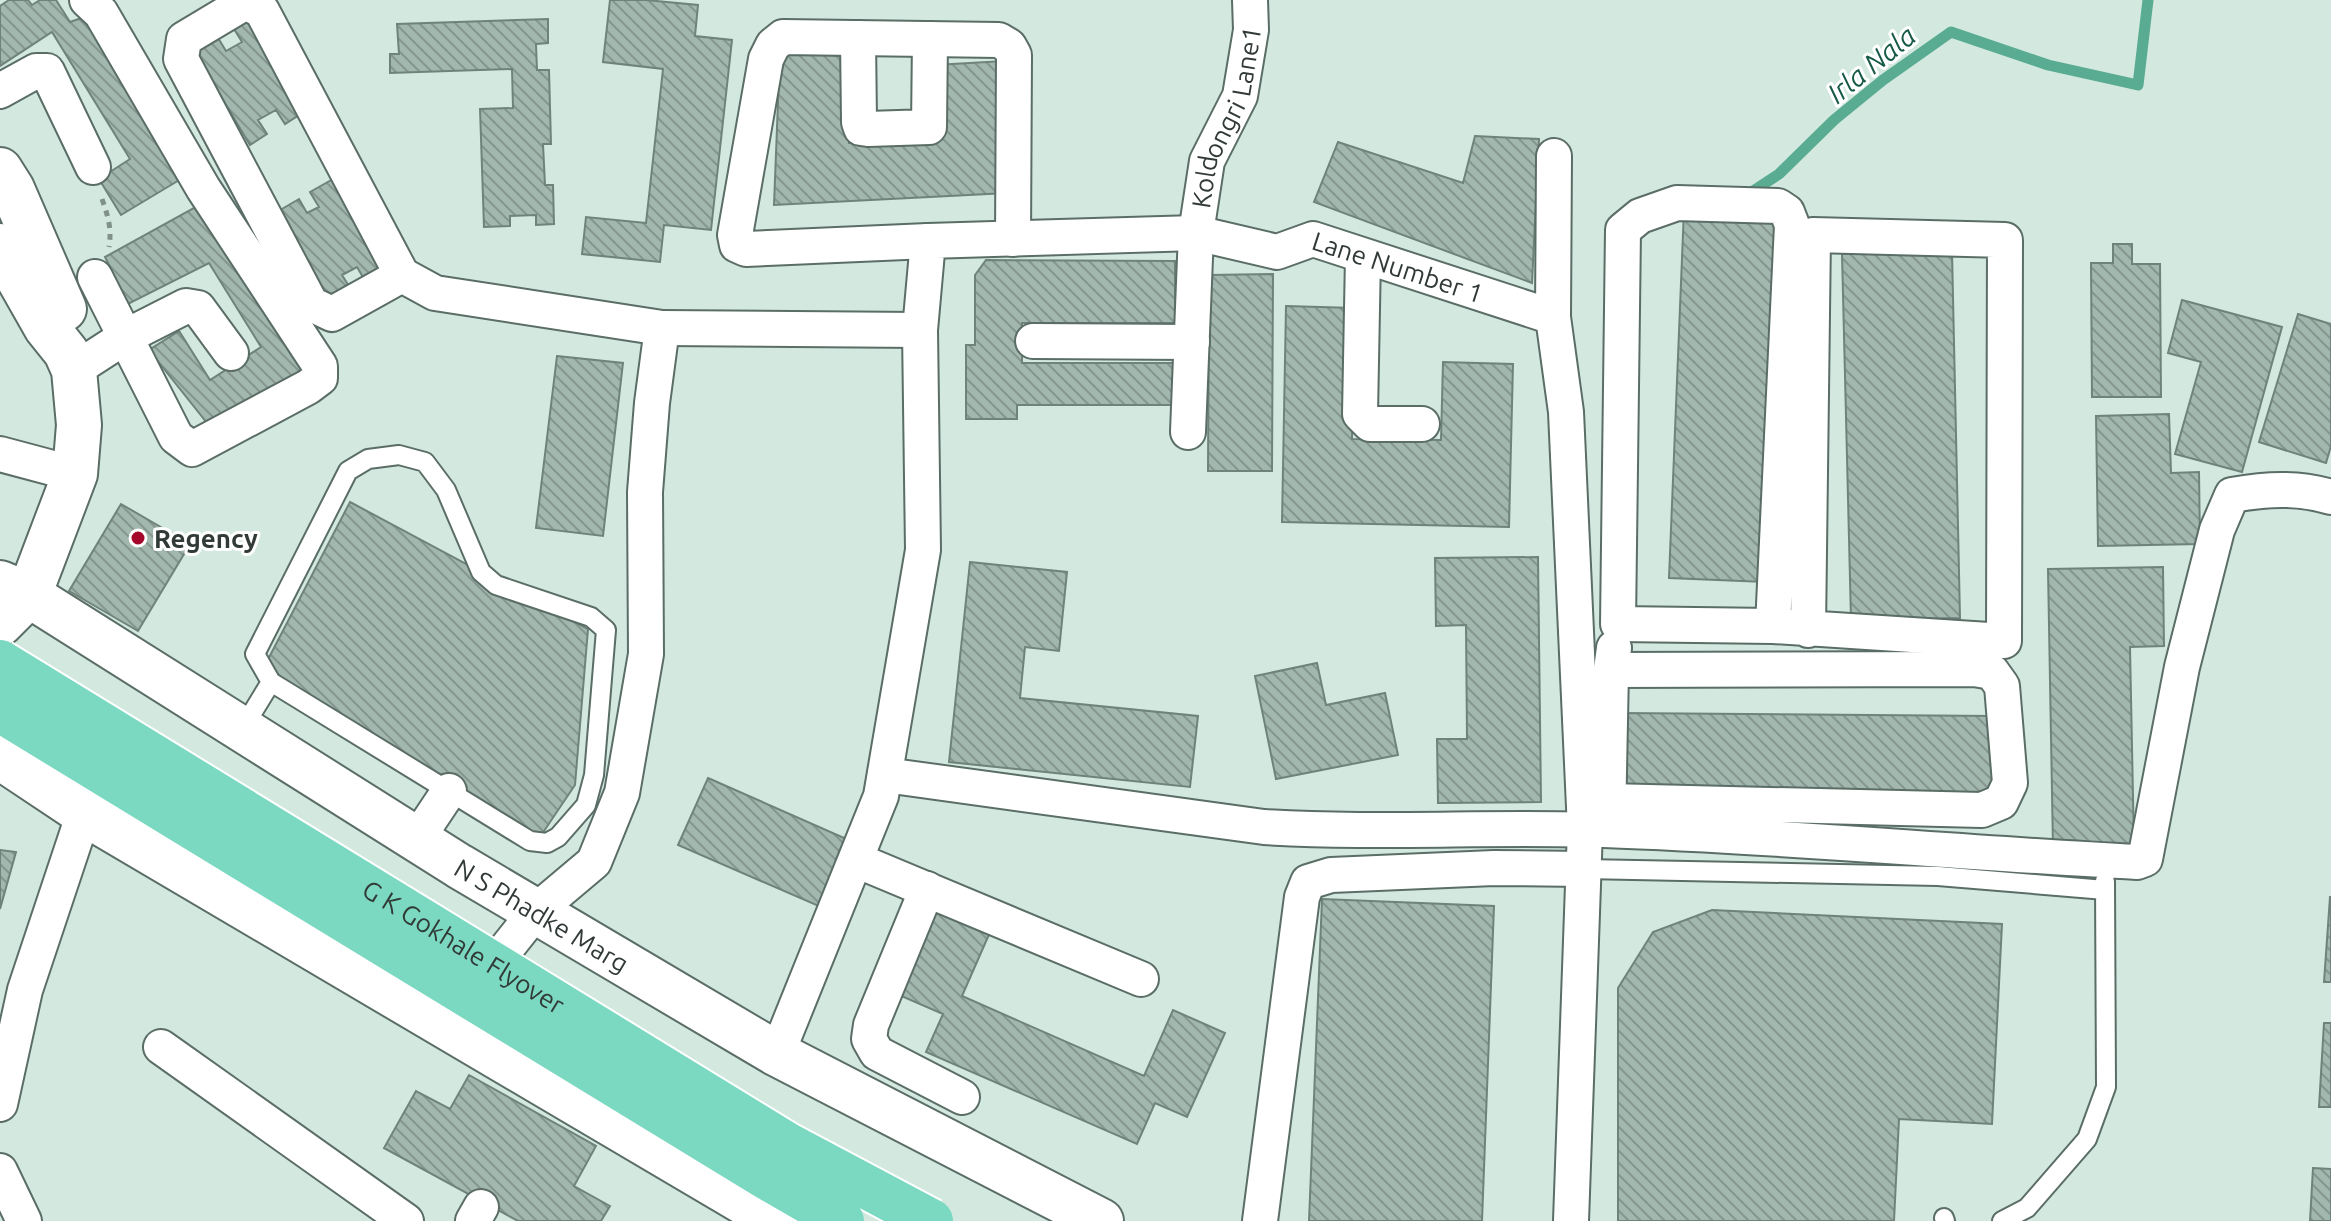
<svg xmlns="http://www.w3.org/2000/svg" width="2331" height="1221" font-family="Ubuntu,sans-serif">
	<defs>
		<pattern id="building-back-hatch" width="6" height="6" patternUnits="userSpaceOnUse" patternTransform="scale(2)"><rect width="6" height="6" fill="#a2b7ae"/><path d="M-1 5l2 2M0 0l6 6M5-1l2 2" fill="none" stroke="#85968e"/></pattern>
	</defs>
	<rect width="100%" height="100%" fill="#d3e9e0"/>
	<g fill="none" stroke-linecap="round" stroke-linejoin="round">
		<path stroke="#59ac91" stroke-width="11" d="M1747 195 1779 174 1834 120 1883 80 1951 32 2048 65 2138 85 2148 0"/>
	</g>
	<path fill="url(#building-back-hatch)" stroke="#6f837b" stroke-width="2" d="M9 0H28L32 5 40 0H56L70 22 93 14 186 176 121 215 99 179 130 159 52 32 0 66V6Z
		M610 0H646L698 5 695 36 732 40 711 230 664 225 660 262 582 254 586 217 646 223 663 69 603 62Z
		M249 13 307 110 285 124 276 110 258 120 267 134 250 145 192 48 215 33 226 51 242 42 231 24Z
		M548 19V43L536 44 537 70H549L551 144H543L545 185H553L554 224 536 225V215L510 216V226L484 227 480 109 513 108 512 69 390 73V54H399L397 24Z
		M780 51 853 57 849 143 937 135 935 65 1004 61 1007 193 774 205Z
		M1475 136 1539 139 1532 283 1314 202 1338 142 1463 183Z
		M333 179 389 270 367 284 357 267 342 275 352 291 330 304 275 213 299 199 307 213 319 207 310 192Z
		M201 204 313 372 211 428 149 350 179 331 210 380 261 347 209 263 128 304 105 257Z
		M1684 209 1779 213 1765 582 1669 578Z
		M2113 244H2132V264H2160L2161 397H2092L2091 263H2113Z
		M1952 251 1960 618 1851 620 1842 254Z
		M986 260 1175 261V323H1022V363H1178L1177 405H1017V419H966V345H975V275Z
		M1273 274 1272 471H1208L1209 275Z
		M2182 300 2282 327 2242 472 2175 454 2201 362 2168 353Z
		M1286 306 1354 308 1352 439 1441 440 1443 362 1513 364 1509 527 1282 522Z
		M2298 314 2331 324V446L2326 463 2259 442Z
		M557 356 623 363 603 536 536 528Z
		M2169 414 2171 473 2199 472 2200 544 2098 546 2096 416Z
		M350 502 588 629 575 785 540 837 262 671Z
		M121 504 190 544 138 631 69 591Z
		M1538 557 1541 802 1438 803 1437 739H1467L1466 625 1436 626 1435 558Z
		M970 562 1067 572 1059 651 1025 647 1020 698 1198 716 1190 787 949 762Z
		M2163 567 2164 646 2130 647 2134 846 2053 848 2048 569Z
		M1317 663 1326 705 1385 693 1398 755 1276 779 1255 676Z
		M1621 713 1994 716 1993 793 1620 790Z
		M708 778 851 841 821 907 678 845Z
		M0 850 16 852 0 909Z
		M2330 897H2331V982H2324Z
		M1322 899 1494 906 1482 1221H1309Z
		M938 907 991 930 962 996 1144 1076 1173 1010 1225 1033 1187 1117 1155 1103 1137 1144 926 1052 943 1014 899 995Z
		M1712 910 2002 924 1992 1124 1899 1119 1894 1221H1618V988L1653 932Z
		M2324 1023H2331V1107H2319Z
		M469 1075 596 1146 574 1186 610 1206 601 1221H518L384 1148 416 1091 450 1109Z
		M2313 1168 2331 1169V1221H2310Z"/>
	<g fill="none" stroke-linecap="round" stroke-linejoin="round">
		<defs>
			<path id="service" d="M243 728 271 682 255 654 348 471 368 459 399 455 425 462 446 490 481 572 496 585 591 617 606 630 594 775 586 805 558 837 547 843 530 841 271 682
				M1584 869 1938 876 2105 890
				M1944 1218 1945 1221
				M2002 1221 2027 1208 2087 1139 2106 1087 2105 881"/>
			<g id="minor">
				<path d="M87 0 101 13 203 188 320 366V378L308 387 192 449 176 437 95 277"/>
				<path d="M858 38 859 122 861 128 868 129 929 127 930 39"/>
				<path d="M0 91 36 71H47L93 167"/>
				<path d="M1554 156 1553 317 1566 412 1585 829 1571 1221"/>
				<path d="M928 241 746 249 737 245 735 235 766 59 773 45 783 37 999 40 1009 46 1014 55 1013 239"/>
				<path d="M1363 256 1360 414 1370 424H1422"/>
				<path d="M402 275 332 314 311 304 181 59 184 39 246 2 262 11 402 275 435 293 662 328 652 403 645 492 646 654 622 793 594 862 537 910 478 984"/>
				<path d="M662 328 920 330"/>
				<path d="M1033 341 1192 342"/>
				<path d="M74 370 125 337 186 306 198 308 231 353"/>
				<path id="s1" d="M1188 432 1196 233 1207 161 1240 96 1251 30 1250 0"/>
				<path d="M0 454 75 474"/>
				<path d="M1773 626 1792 225 1787 212 1778 206 1677 203 1640 216 1623 230 1618 624 1773 626 2004 641 2005 240 1813 235 1808 630"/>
				<path d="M885 775 1264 827C1377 834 1491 826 1604 830 1782 836 1959 853 2137 862L2145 859 2182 667 2217 530 2232 495C2266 489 2298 487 2331 497"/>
				<path d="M1608 801 1982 810 2001 802 2010 783 2002 686 1992 672 1974 669 1611 670"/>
				<path d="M1608 823 1611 670 1614 648"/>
				<path d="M417 839 449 791"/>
				<path d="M856 860 1141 979"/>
				<path d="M927 889 871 1025 869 1039 877 1053 962 1097"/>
				<path d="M161 1047 406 1221"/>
				<path id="s2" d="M777 1054 881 796 923 550 920 330 928 241 1196 233 1277 252 1313 239 1553 317"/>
				<path d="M0 1104 25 990 84 813"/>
				<path d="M0 1171 24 1221"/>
				<path d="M473 1221 481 1207"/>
				<path d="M1260 1221 1302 897 1308 882 1331 875 1494 868 1584 869"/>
			</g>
			<g id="tertiary">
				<path d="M0 170 12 189 64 309"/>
				<path d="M0 246 46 327 66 352 74 370 79 425 75 474 29 595 0 624"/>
				<path id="s3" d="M0 583 29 595 459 866 777 1054 1101 1221"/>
				<path d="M0 757 84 813 776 1221"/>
			</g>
		</defs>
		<use href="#service" stroke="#5a6d66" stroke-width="22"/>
		<use href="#minor" stroke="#5a6d66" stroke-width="38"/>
		<use href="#tertiary" stroke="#5a6d66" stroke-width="48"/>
		<path stroke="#80908a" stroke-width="5" stroke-dasharray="6 6" stroke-linecap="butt" d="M102 199C108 216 112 229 109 247"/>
		<use href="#service" stroke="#fff" stroke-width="18"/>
		<use href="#minor" stroke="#fff" stroke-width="34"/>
		<use href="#tertiary" stroke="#fff" stroke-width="44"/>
		<defs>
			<g id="primary-bridge">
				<path id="s4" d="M0 662 788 1145 931 1221"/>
				<path d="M0 710 764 1176 842 1221"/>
			</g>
		</defs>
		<use href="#primary-bridge" stroke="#fff" stroke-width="48" stroke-linecap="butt"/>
		<use href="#primary-bridge" stroke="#7bd9c1" stroke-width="44"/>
	</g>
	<circle fill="#a4072a" stroke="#fff" stroke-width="3" cx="138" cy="538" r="8"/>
	<g text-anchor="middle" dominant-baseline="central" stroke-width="6" stroke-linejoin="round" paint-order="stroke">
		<g font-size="26" fill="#313a37" stroke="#fff">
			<text stroke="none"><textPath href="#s1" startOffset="320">Koldongri Lane1</textPath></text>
			<text stroke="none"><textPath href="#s2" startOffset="1316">Lane Number 1</textPath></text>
			<text stroke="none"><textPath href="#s3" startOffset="636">N S Phadke Marg</textPath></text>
			<text stroke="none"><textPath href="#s4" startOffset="544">G K Gokhale Flyover</textPath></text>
		</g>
		<g font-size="26" font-weight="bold" fill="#313a37" stroke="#fff" text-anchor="start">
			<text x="154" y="538">Regency</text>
		</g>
		<g font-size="28" font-style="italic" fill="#155946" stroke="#fff">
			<text transform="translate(1871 64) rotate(-39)">Irla Nala</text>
		</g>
	</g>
</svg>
